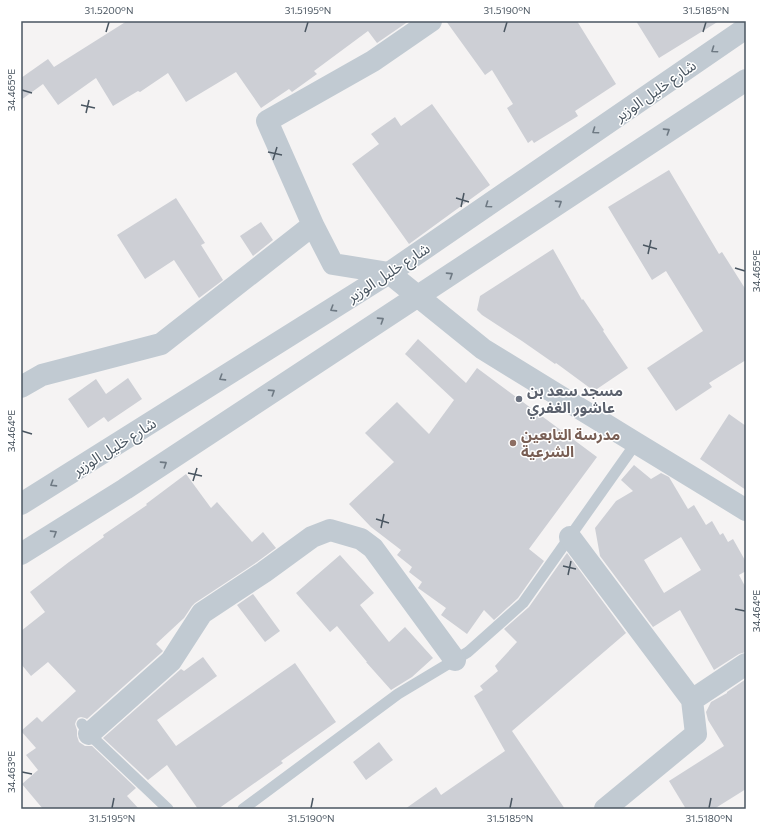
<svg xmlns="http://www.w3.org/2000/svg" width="767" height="830" font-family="Commissioner,'Noto Sans Arabic',sans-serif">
	<rect width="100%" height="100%" fill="#f5f3f3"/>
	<path fill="#cdcfd5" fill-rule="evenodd" d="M127 21H409L377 43 368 31 314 71 317 74 292 92 289 89 261 108 236 72 186 102 168 73 140 92 138 91 113 106 96 78 58 105 43 84 21 100V78L48 59 54 67Z
		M446 21H577L616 84 575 111 578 116 534 143 532 140 528 143 507 108 513 104 492 70 485 75Z
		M636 21H719L659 58Z
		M432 104 490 185 409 244 352 164 379 144 371 134 395 117 401 126Z
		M669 170 719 254 722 252 746 290V360L709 383 712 387 676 411 647 368 703 331 666 271 652 280 608 207Z
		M176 198 205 243 201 245 223 280 199 298 174 260 145 279 117 235Z
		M261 222 273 240 253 256 240 236Z
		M553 249 582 300 583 299 604 330 603 331 628 368 594 391 556 363 555 364 522 341 482 315 477 310 480 296Z
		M418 339 466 383 477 368 597 457 529 549 544 561 518 598 494 620 484 610 467 634 441 615 446 608 418 588 422 582 409 572 412 567 397 555 401 550 371 527 349 504 394 462 365 433 397 402 429 434 454 400 405 354Z
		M128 378 142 399 108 422 104 417 88 428 68 399 96 379 106 394Z
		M729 414 746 426V490L700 459Z
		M634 465 651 479 661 473 669 477 688 509 694 505 706 525 712 521 720 535 723 533 728 542 733 539 746 562V571L739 575 746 588V652L739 654 714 670 680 610 653 627 600 556 595 528 616 501 633 491 621 480ZM681 537 701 570 664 593 644 560Z
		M186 474 211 508 217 502 252 542 263 532 276 548 257 562 195 603 192 606 184 618 156 644 163 651 161 653 87 719 85 718 81 717 78 718 76 721 75 724 77 730V736L79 742 85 746H92L136 788 127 796 139 809H43L22 784 38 770 26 755 36 748 21 731 37 717 42 722 76 691 48 662 31 676 21 664V631L45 612 30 592 69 562 104 537 103 535 147 505 146 504Z
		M567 553 626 633 512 731 565 809H405L436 787 441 795 505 751 474 696 483 690 480 686 498 671 495 666 517 642 504 629 529 607Z
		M340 555 374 593 360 605 389 642 405 627 433 658 412 677 391 690 366 662H367L337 626 330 632 296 593Z
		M253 594 280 631 265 642 237 605Z
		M203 657 217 676 157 720 176 746 295 663 336 722 281 761 283 763 218 809H198L167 765 148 780 103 738 181 669 184 671Z
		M746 679V789L714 809H686L669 781 724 746 708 720 706 712 711 702 727 693V692Z
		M379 742 393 760 366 780 353 762Z"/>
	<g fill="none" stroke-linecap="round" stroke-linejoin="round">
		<path stroke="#c1cad2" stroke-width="11" d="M82 724 89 734 168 809
			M243 809 398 694 468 652 523 603 636 443"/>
		<path stroke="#c1cad2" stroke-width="22" d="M313 225 333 264 389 273 483 349 636 443 746 510
			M21 387 42 375 161 344 313 225 267 121 373 61 431 21
			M21 504 389 273 746 28
			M570 537 692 700 696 734 605 809
			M21 554 125 489 746 80
			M692 700 746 664
			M89 734 171 661 202 613 264 572 312 537 330 530 361 539 373 548 455 660"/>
	</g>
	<defs><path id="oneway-chevron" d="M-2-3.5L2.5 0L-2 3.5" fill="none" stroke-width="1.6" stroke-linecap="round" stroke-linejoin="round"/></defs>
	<g stroke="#6e7983">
		<use href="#oneway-chevron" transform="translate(714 50) rotate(145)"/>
		<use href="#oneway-chevron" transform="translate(595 131) rotate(145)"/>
		<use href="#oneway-chevron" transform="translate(667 131) rotate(-33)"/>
		<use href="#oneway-chevron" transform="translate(559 203) rotate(-33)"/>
		<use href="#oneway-chevron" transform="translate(488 205) rotate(145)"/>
		<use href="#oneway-chevron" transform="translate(450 275) rotate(-33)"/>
		<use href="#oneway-chevron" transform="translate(333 309) rotate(148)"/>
		<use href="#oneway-chevron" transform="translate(381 320) rotate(-33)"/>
		<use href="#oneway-chevron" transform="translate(222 378) rotate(148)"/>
		<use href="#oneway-chevron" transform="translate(272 392) rotate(-33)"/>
		<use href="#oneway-chevron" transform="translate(164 464) rotate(-33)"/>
		<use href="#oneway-chevron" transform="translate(53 484) rotate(148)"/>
		<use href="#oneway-chevron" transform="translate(54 533) rotate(-32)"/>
	</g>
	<path fill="none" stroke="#4a5661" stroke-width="1.5" d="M106 32 109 22M305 32 308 22M504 32 507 22M703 32 706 22M22 90 32 93M81 105 95 108M86 113 89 100M268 152 282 155M273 160 277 147M456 198 469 202M461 207 464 193M643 245 657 249M648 254 651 240M735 268 745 271M22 431 32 434M188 473 202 476M193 481 197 468M376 519 389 523M381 528 384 514M563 566 576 569M568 575 571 561M735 609 745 611M22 772 32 774M112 808 114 798M311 808 313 798M510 808 512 798M709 808 711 798"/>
	<circle fill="#6b7280" stroke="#fff" stroke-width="1.5" cx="519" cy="399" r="4"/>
	<circle fill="#8d6e63" stroke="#fff" stroke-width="1.5" cx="513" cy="443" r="4"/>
	<g text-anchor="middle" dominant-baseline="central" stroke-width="3" stroke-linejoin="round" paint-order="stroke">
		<g font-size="15" fill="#4a5661" stroke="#fff">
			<text transform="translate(655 90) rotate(-35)">شارع خليل الوزير</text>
			<text transform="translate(388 272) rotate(-33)">شارع خليل الوزير</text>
			<text transform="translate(114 446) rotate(-32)">شارع خليل الوزير</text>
		</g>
		<g font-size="15" font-weight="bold" fill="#5b616d" stroke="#fff" text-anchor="start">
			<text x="527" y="390">مسجد سعد بن<tspan x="527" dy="17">عاشور الغفري</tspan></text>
		</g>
		<g font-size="15" font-weight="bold" fill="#785e54" stroke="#fff" text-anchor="start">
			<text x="521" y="434">مدرسة التابعين<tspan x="521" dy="17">الشرعية</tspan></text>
		</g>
	</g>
	<rect width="767" height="830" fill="none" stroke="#ffffff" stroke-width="44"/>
	<rect x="22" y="22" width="723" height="786" fill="none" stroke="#4a5661" stroke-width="1.5"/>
	<g font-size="10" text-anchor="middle" fill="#4a5661">
		<text x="109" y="14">31.5200°N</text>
		<text x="308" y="14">31.5195°N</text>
		<text x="507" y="14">31.5190°N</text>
		<text x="706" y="14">31.5185°N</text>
		<text transform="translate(11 90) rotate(-90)" y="4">34.465°E</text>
		<text transform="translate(756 271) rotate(-90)" y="4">34.465°E</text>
		<text transform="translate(11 431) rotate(-90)" y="4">34.464°E</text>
		<text transform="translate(756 611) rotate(-90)" y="4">34.464°E</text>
		<text transform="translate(11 772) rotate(-90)" y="4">34.463°E</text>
		<text x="112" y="822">31.5195°N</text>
		<text x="311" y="822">31.5190°N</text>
		<text x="510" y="822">31.5185°N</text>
		<text x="709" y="822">31.5180°N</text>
	</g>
</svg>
